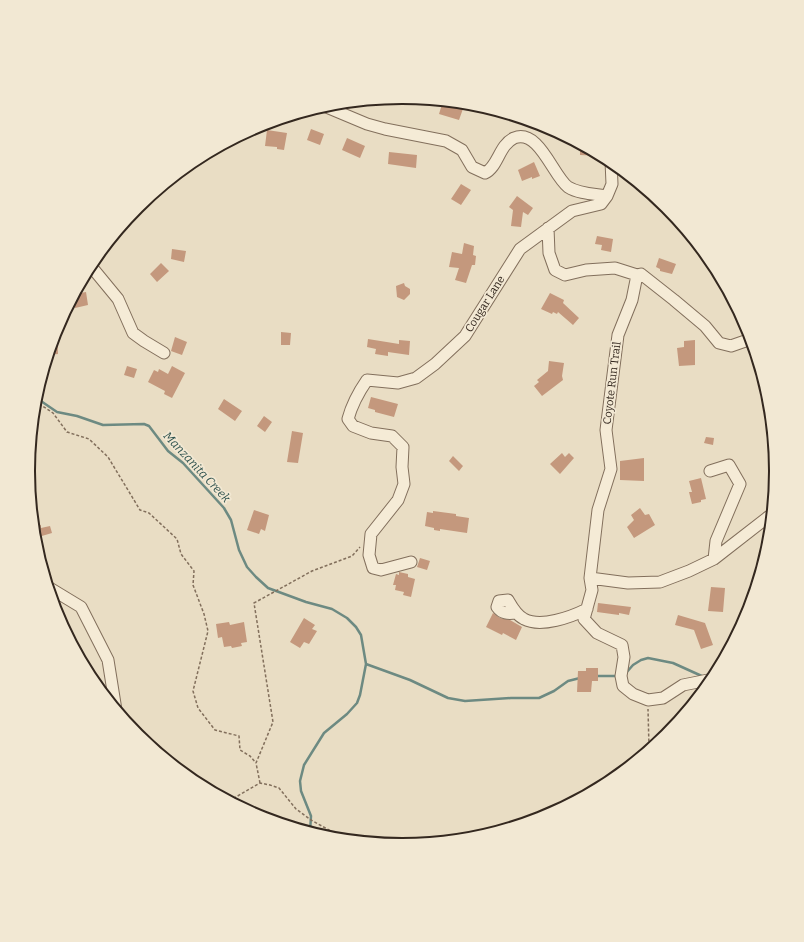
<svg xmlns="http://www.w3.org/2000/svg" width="804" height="942" font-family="Bitter,serif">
	<rect width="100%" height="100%" fill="#e9ddc4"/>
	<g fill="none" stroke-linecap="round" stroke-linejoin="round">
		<path stroke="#6d8a82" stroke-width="2.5" d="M35 397 57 412 77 416 103 425 144 424 149 426 168 451 183 463 224 508 231 520 239 550 247 567 256 577 268 588 306 602 332 609 347 618 356 627 361 635 366 664 360 695 357 703 347 714 324 733 304 765 300 781 301 791 311 816 310 832
			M366 664 410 680 448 698 465 701 511 698H539L554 691 568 681 580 678
			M626 673 633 665 641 660 648 658 673 663 704 677
			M596 676H617"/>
	</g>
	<path fill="#c4987d" d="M443 101 450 102 464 106 459 120 439 114Z
		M311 129 324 134 320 145 307 140Z
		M267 130 287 133 284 150 277 149V147L265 146Z
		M347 138 365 146 360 158 342 150Z
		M580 144 601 156 580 155Z
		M389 152 417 155 416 168 388 164Z
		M534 162 540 176 532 179V177L522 181 518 170Z
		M461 184 471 190 461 205 451 199Z
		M517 196 533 208 528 215 523 212 521 227 511 226 513 210 509 207Z
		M597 236 613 239 611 252 601 250 602 245 595 244Z
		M464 243 474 246 473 255 476 256 475 265H472L466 283 455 280 459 268 449 267 452 252 462 254Z
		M172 249 186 251 184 262 171 259Z
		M659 258 676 264 672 274 660 271V269L656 267Z
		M161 263 169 271 157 282 150 274Z
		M404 283 405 286 410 289V294L404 300 397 297 396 286Z
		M86 292 88 305 75 308 73 297 75 294Z
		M550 293 564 300 563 303 579 318 573 325 558 312 557 314 553 312 552 314 541 309Z
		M56 330H57L58 354 48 355Z
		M281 332 291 333 290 345H281Z
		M175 337 187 342 182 355 171 351Z
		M368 339 399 344V340L410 341 409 355 388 352V356L375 354 376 349 367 347Z
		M695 340V365L679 366 677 348 684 347V341Z
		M549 361 564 363 562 376 563 380 542 396 534 386 539 382 537 380 548 371Z
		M127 366 137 369 134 378 124 375Z
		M172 366 185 373 172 398 164 394 165 391 148 382 154 370 158 372 159 369 168 374Z
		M371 397 398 404 394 417 375 412V410L368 408Z
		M224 399 242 411 235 421 218 409Z
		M264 416 272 422 265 432 257 426Z
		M292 431 303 433 298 463 287 462Z
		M706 437 714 438 713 445 704 443Z
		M562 453 565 457 569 453 574 458 560 474 550 464Z
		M453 456 463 466 459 471 449 461Z
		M644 458V481L620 480V461Z
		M701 478 706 499 701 500V502L692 504 689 492H692L689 481Z
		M640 508 645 515 649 514 655 525 634 538 627 527 634 520 631 515Z
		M254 510 269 515 265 531 261 529 259 534 247 530Z
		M433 511 456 514V516L469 518 467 533 440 529V531L434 530V528L425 526 427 512 433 513Z
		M41 525V528L50 526 52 533 35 538 34 527Z
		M420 558 430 561 427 570 417 567Z
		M399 572 408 574V577L415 579 411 597 403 595 404 592 395 590 396 585H393L396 574 399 575Z
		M711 587 725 588 723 612 708 611Z
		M598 603 631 607 629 615 619 613V615L597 612Z
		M493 613 500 618 510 620 522 627 516 640 503 633 502 635 486 627Z
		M678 615 705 623 713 645 701 649 694 630 675 625Z
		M304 618 315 625 312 629 317 631 309 644 304 642 300 648 290 642Z
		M229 622 230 625 244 622 247 642 241 643 242 646 232 648 231 646 224 647 222 637 218 638 216 624Z
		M586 668H598V681H592L591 692H577L578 671H586Z"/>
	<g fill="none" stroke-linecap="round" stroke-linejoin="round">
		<defs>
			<path id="minor" d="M324 106 367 124 385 129 446 141 462 150 472 167 485 173C498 167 499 145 514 138 539 128 553 176 568 187 579 194 595 194 607 196
				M548 228 549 253 555 270 565 275 586 270 615 268 637 275 641 274 674 300 705 326 719 343 731 346 751 339
				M90 265 118 299 133 333 144 341 164 353
				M637 275 632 300 618 335 606 430 611 469 598 510 590 578 628 583 660 582 689 571 714 559 768 517 771 518
				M710 471 729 465 740 484 716 541 714 559
				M411 562 381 570 373 568 369 555 371 534 398 500 404 484 402 467 403 447 392 436 371 433 353 426 348 419C352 404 358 393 367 380L398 383 416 378 435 364 465 336 520 249 572 211 601 204 607 196 612 184 611 161
				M590 578 592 590 584 619 597 633 622 645 624 657 621 676 623 686 633 694 648 700 663 698 683 685 713 679
				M48 587 81 607 108 660 116 710
				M516 613C508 614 502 614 497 607L499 601 508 600C512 607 516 615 524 619 541 628 571 617 587 609"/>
		</defs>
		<use href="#minor" stroke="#826f5c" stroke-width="13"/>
		<path stroke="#826f5c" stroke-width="1.5" stroke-dasharray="3 2" stroke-linecap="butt" d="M35 401 53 413 67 432 89 439 108 457 140 510 149 513 177 539 181 554 194 571 193 585 204 614 208 631 193 691 198 708 215 730 239 736 240 750 250 756 256 763
			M647 751 649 747 648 709
			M260 783 256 763 273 722 254 603 312 571 352 556 360 547
			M229 801 260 783 270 785 279 788 296 809 311 820 329 830 335 838"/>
		<use href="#minor" stroke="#f5ebd6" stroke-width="11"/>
	</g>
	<g text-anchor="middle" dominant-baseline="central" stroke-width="3.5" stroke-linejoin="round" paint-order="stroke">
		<g font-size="11" fill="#34281f" stroke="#f2e8d3">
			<text transform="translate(485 304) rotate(-58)">Cougar Lane</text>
			<text transform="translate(612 383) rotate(-83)">Coyote Run Trail</text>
		</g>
		<g font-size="12" font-style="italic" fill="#2f524e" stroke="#f2e8d3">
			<text transform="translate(197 467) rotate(47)">Manzanita Creek</text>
		</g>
	</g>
	<path d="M0 0H804V942H0ZM35 471a367 367 0 1 1 734 0a367 367 0 1 1-734 0Z" fill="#f2e8d3" fill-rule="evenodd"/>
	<path fill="none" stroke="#34281f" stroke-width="2" d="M35 471a367 367 0 1 1 734 0a367 367 0 1 1-734 0Z"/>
</svg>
